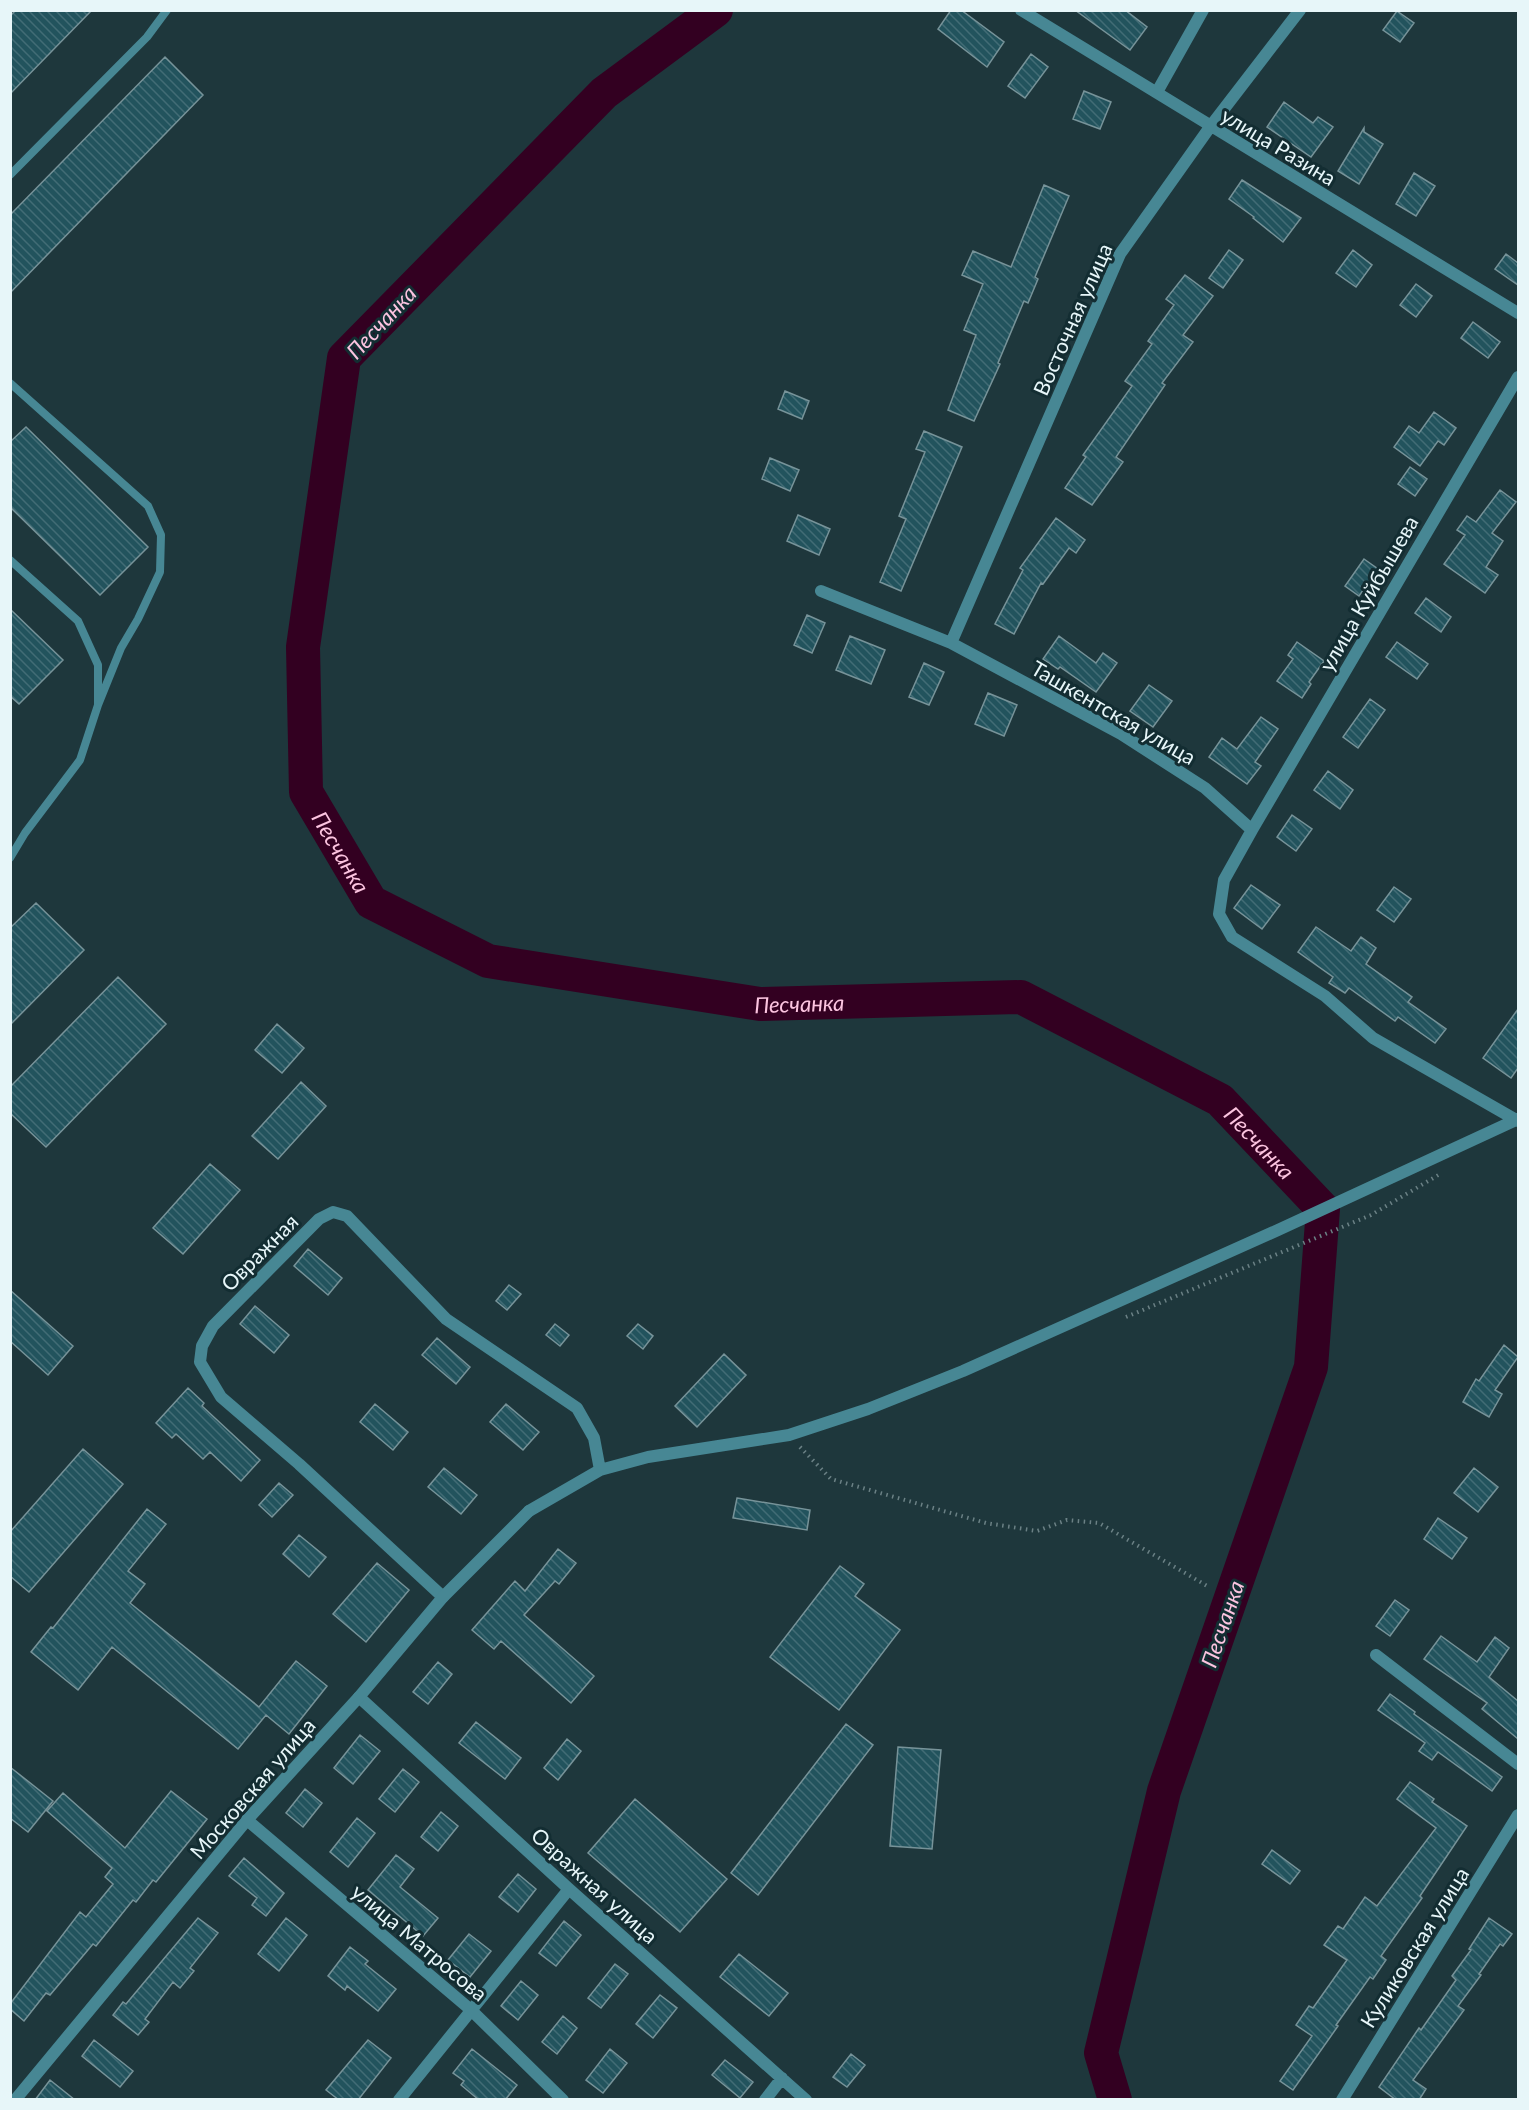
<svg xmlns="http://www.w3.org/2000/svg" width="1529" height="2110" font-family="Lato,sans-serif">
	<defs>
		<pattern id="building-back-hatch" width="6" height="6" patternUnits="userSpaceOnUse" patternTransform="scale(1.5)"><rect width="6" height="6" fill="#22535d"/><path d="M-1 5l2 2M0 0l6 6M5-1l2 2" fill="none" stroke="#426c75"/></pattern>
	</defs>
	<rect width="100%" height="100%" fill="#1e373c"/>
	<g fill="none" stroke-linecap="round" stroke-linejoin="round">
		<path stroke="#330021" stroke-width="34" id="s1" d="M716 10 604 93 344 358 303 647 306 792 371 902 488 961 760 1004 1021 997 1220 1100 1323 1209 1311 1367 1164 1791 1101 2053 1115 2100"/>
	</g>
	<path fill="url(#building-back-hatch)" stroke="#779399" stroke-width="1.5" d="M16 10H92L10 94V16Z
		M951 10H961L1004 42 987 67 938 29Z
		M1075 10H1125L1147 27 1130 50Z
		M1397 11 1414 23 1400 42 1383 30Z
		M1031 54 1048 67 1025 98 1008 86Z
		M165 57 203 95 10 293V215Z
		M1084 91 1111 102 1100 129 1073 119Z
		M1284 102 1313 123 1318 117 1333 127 1311 157 1267 127Z
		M1364 128V132L1383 144 1359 184 1338 171Z
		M1414 173 1435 186 1416 216 1396 204Z
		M1242 180 1301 218 1283 242 1253 218 1254 217 1229 199Z
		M1044 185 1069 196 1035 277 1038 279 1028 303 1024 301 998 363 1000 364 974 421 948 410 976 335 964 330 983 284 962 275 973 251 1011 267Z
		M1229 250 1243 260 1223 288 1209 278Z
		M1353 250 1372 265 1356 287 1336 273Z
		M1506 254 1518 263V285L1495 269Z
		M1185 275 1213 296 1183 335 1193 342 1162 383 1165 385 1116 457 1123 462 1092 505 1065 488 1086 457 1083 455 1132 386 1125 381 1152 344 1148 341 1174 305 1166 299Z
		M1416 284 1432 296 1416 317 1400 305Z
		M1473 322 1500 342 1488 358 1461 338Z
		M785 391 809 401 802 419 778 409Z
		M1434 412 1456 428 1444 445 1438 441 1420 466 1394 447 1409 426 1419 433Z
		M26 427 148 547 100 595 10 507V442Z
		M924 431 962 447 901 591 880 582 906 519 899 516 925 452 916 449Z
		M770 458 799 470 790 491 762 479Z
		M1410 467 1427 479 1415 496 1398 484Z
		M1500 490 1516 502 1492 533 1503 541 1486 567 1498 575 1485 593 1444 564 1465 535 1457 530 1467 516 1476 522Z
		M798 515 830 529 819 555 787 541Z
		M1056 518 1085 540 1076 553 1069 548 1043 584 1041 583 1014 634 995 624 1023 570 1020 568Z
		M1364 559 1378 569 1359 596 1345 586Z
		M1426 598 1451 617 1441 632 1415 613Z
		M10 609 63 660 19 704 10 696Z
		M807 615 825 623 812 653 794 645Z
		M850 636 885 650 871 684 836 670Z
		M1059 636 1096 663 1103 653 1117 663 1096 692 1060 667 1058 669 1043 659Z
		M1297 642 1324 661 1309 682 1311 684 1302 698 1277 681 1293 659 1288 655Z
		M1397 642 1428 664 1417 679 1386 657Z
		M924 663 944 672 929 705 909 697Z
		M1149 685 1172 701 1153 727 1130 711Z
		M988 693 1017 705 1004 736 975 724Z
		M1370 699 1385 710 1358 748 1343 737Z
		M1261 717 1278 729 1255 762 1261 766 1247 784 1209 757 1222 738 1237 749Z
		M1328 771 1353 790 1340 809 1314 790Z
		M1292 815 1312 829 1296 851 1277 837Z
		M1251 885 1280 905 1262 929 1234 908Z
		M1394 887 1411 899 1394 922 1377 910Z
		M36 903 84 950 10 1025V928Z
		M1316 927 1351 951 1361 937 1376 948 1366 964 1412 997 1408 1002 1446 1029 1435 1043 1398 1017 1395 1021 1349 988 1345 993 1329 983 1333 977 1298 952Z
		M118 977 166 1024 46 1147 10 1113V1087Z
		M1518 1009V1068L1511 1078 1483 1058Z
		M277 1024 304 1048 282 1073 255 1050Z
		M301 1082 326 1106 278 1159 252 1136Z
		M210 1164 240 1190 183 1254 153 1228Z
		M308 1249 342 1278 328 1295 294 1266Z
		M509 1285 521 1294 507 1310 496 1301Z
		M10 1290 73 1346 48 1375 10 1341Z
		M255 1306 289 1335 274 1353 240 1324Z
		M555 1324 569 1335 560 1346 546 1335Z
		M638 1324 653 1336 643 1349 627 1336Z
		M437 1338 470 1367 456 1384 422 1355Z
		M1504 1345 1518 1357 1495 1390 1502 1394 1489 1417 1463 1402 1476 1379 1479 1381Z
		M724 1354 746 1375 697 1427 675 1406Z
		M188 1388 204 1403 202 1406 260 1460 241 1481 210 1452 203 1459 176 1434 172 1438 156 1423Z
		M375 1404 408 1432 393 1450 360 1422Z
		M506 1404 539 1432 523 1450 490 1422Z
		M83 1449 123 1484 29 1592 10 1576V1532Z
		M444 1468 477 1495 461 1514 428 1487Z
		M1474 1468 1498 1487 1478 1512 1454 1493Z
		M279 1483 293 1495 272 1517 259 1505Z
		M737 1498 810 1510 807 1530 733 1518Z
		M147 1509 166 1524 128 1571 145 1584 130 1603 259 1707 296 1661 327 1686 289 1734 266 1715 238 1749 112 1647 78 1690 31 1652 51 1627 53 1628Z
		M1438 1518 1467 1538 1452 1559 1424 1539Z
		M299 1535 326 1557 309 1577 283 1554Z
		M558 1549 576 1563 559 1584 555 1581 524 1615 594 1676 571 1703 501 1641 494 1649 472 1630 515 1581 525 1591Z
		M377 1563 409 1590 366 1642 333 1614Z
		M840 1566 864 1584 855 1596 900 1630 839 1710 770 1657Z
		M1395 1600 1409 1610 1390 1636 1376 1626Z
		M1441 1636 1477 1662 1495 1637 1509 1648 1489 1677 1518 1701V1739L1482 1709 1487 1703 1424 1659Z
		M438 1662 452 1674 428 1704 413 1692Z
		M1390 1694 1415 1712 1414 1714 1502 1777 1492 1791 1438 1752 1432 1760 1419 1751 1425 1743 1378 1710Z
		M476 1722 521 1758 505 1779 459 1743Z
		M846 1724 873 1745 758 1895 731 1873Z
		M360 1735 380 1751 353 1784 334 1768Z
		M567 1739 581 1751 558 1780 544 1768Z
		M898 1747 941 1750 932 1849 890 1846Z
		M10 1767 53 1801 28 1832 10 1818Z
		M403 1769 419 1782 395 1812 379 1799Z
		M1410 1782 1434 1799 1432 1802 1467 1826 1420 1896 1422 1898 1381 1956 1386 1960 1373 1979 1370 1977 1336 2025 1338 2026 1293 2090 1280 2081 1312 2036 1296 2025 1309 2006 1313 2008 1347 1960 1324 1945 1338 1926 1343 1929 1365 1897 1377 1906 1436 1828 1397 1799Z
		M305 1789 322 1803 303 1827 286 1813Z
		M171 1791 207 1819 156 1882 153 1880 136 1902 133 1900 96 1946 93 1944 50 1995 46 1993 24 2021 10 2009V2004L80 1912 86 1917 113 1884 105 1877 112 1868 47 1811 63 1793 125 1848Z
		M635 1799 727 1879 680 1932 588 1853Z
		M441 1812 458 1826 438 1851 421 1837Z
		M357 1818 375 1833 348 1867 330 1852Z
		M1272 1850 1300 1871 1290 1884 1262 1864Z
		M396 1855 414 1869 400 1887 438 1918 423 1936 368 1890Z
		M244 1858 284 1893 266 1916 252 1905 257 1898 229 1876Z
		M518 1874 536 1889 518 1912 499 1897Z
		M198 1918 218 1933 190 1968 194 1971 180 1988 173 1982 145 2019 149 2022 138 2035 113 2015 123 2002 126 2004Z
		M286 1918 307 1935 279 1971 258 1954Z
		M1489 1918 1512 1934 1503 1946 1500 1944 1479 1974 1481 1975 1458 2006 1464 2010 1413 2080 1426 2089 1419 2100H1396L1379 2087 1419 2028 1421 2030 1456 1980 1452 1976 1471 1950 1469 1949Z
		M564 1921 581 1935 556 1966 539 1953Z
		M469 1934 491 1951 470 1977 448 1960Z
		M350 1947 368 1961 365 1964 396 1989 378 2011 347 1986 345 1990 328 1976Z
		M739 1954 788 1993 769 2016 720 1977Z
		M615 1964 628 1974 601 2008 588 1998Z
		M521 1981 538 1995 518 2020 501 2006Z
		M660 1995 677 2008 653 2038 636 2024Z
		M563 2016 577 2028 557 2054 542 2042Z
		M94 2040 133 2071 120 2087 82 2056Z
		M368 2040 391 2058 358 2100H339L326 2090Z
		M472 2049 517 2085 505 2100H479L461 2085 464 2081 453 2073Z
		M610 2049 627 2063 603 2093 586 2080Z
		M851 2054 865 2065 847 2087 833 2077Z
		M725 2060 753 2082 740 2098 712 2075Z
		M50 2080 75 2100H35Z"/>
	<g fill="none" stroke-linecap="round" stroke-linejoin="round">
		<path stroke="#6b8185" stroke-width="4" stroke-dasharray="1.5 4.5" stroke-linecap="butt" d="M1126 1317 1371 1215 1440 1174
			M800 1447 831 1479 986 1523 1037 1531 1067 1520 1099 1523 1209 1587"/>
		<path stroke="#478794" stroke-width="8" d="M10 175 147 37 167 10
			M10 383 148 506 161 535 160 572 138 619 121 648 98 705
			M10 560 78 621 98 665V705L80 760 25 833 10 858"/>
		<path stroke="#478794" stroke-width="12" d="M1021 10 1518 313
			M1157 92 1203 10
			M821 591 951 643 1121 734 1205 788 1252 830 1224 880 1219 914 1232 937 1325 996 1373 1038 1518 1121
			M951 643 1120 254 1210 127 1300 10
			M1252 830 1518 377
			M529 1511 600 1470 648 1457 789 1435 868 1409 963 1371 1278 1230 1518 1119
			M443 1597 299 1464 221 1397 200 1362 202 1346 213 1326 319 1219 333 1212 347 1216 446 1319 577 1408 594 1438 600 1470
			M1376 1655 1518 1764
			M359 1697 569 1889 806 2100
			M247 1820 471 2010 563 2100
			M399 2100 569 1889
			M765 2100 782 2078
			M1342 2100 1518 1815"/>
		<path stroke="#478794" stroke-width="12" d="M15 2100 247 1820 359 1697 443 1597 529 1511"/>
	</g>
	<g text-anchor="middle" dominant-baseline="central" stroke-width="6" stroke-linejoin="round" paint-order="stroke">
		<g font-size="21" fill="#e7f6f9" stroke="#132d32">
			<text transform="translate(1279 146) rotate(31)">улица Разина</text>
			<text transform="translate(1072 319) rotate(-66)">Восточная улица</text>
			<text transform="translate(1368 593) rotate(-60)">улица Куйбышева</text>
			<text transform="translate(1114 712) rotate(30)">Ташкентская улица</text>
			<text transform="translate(259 1252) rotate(-45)">Овражная</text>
			<text transform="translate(252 1788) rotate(-49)">Московская улица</text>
			<text transform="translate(595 1885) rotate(42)">Овражная улица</text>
			<text transform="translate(420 1942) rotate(40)">улица Матросова</text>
			<text transform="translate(1414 1947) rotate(-58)">Куликовская улица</text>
		</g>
		<g font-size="22" font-style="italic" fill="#fcc4e0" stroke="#132d32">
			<text transform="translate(381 322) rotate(-47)">Песчанка</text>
			<text stroke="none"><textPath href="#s1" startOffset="1017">Песчанка</textPath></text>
			<text stroke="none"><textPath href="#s1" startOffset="1521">Песчанка</textPath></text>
			<text stroke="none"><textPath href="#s1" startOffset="2025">Песчанка</textPath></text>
			<text transform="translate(1222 1624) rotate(-71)">Песчанка</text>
		</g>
	</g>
	<rect width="1529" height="2110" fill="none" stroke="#e7f6f9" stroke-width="24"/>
</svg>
